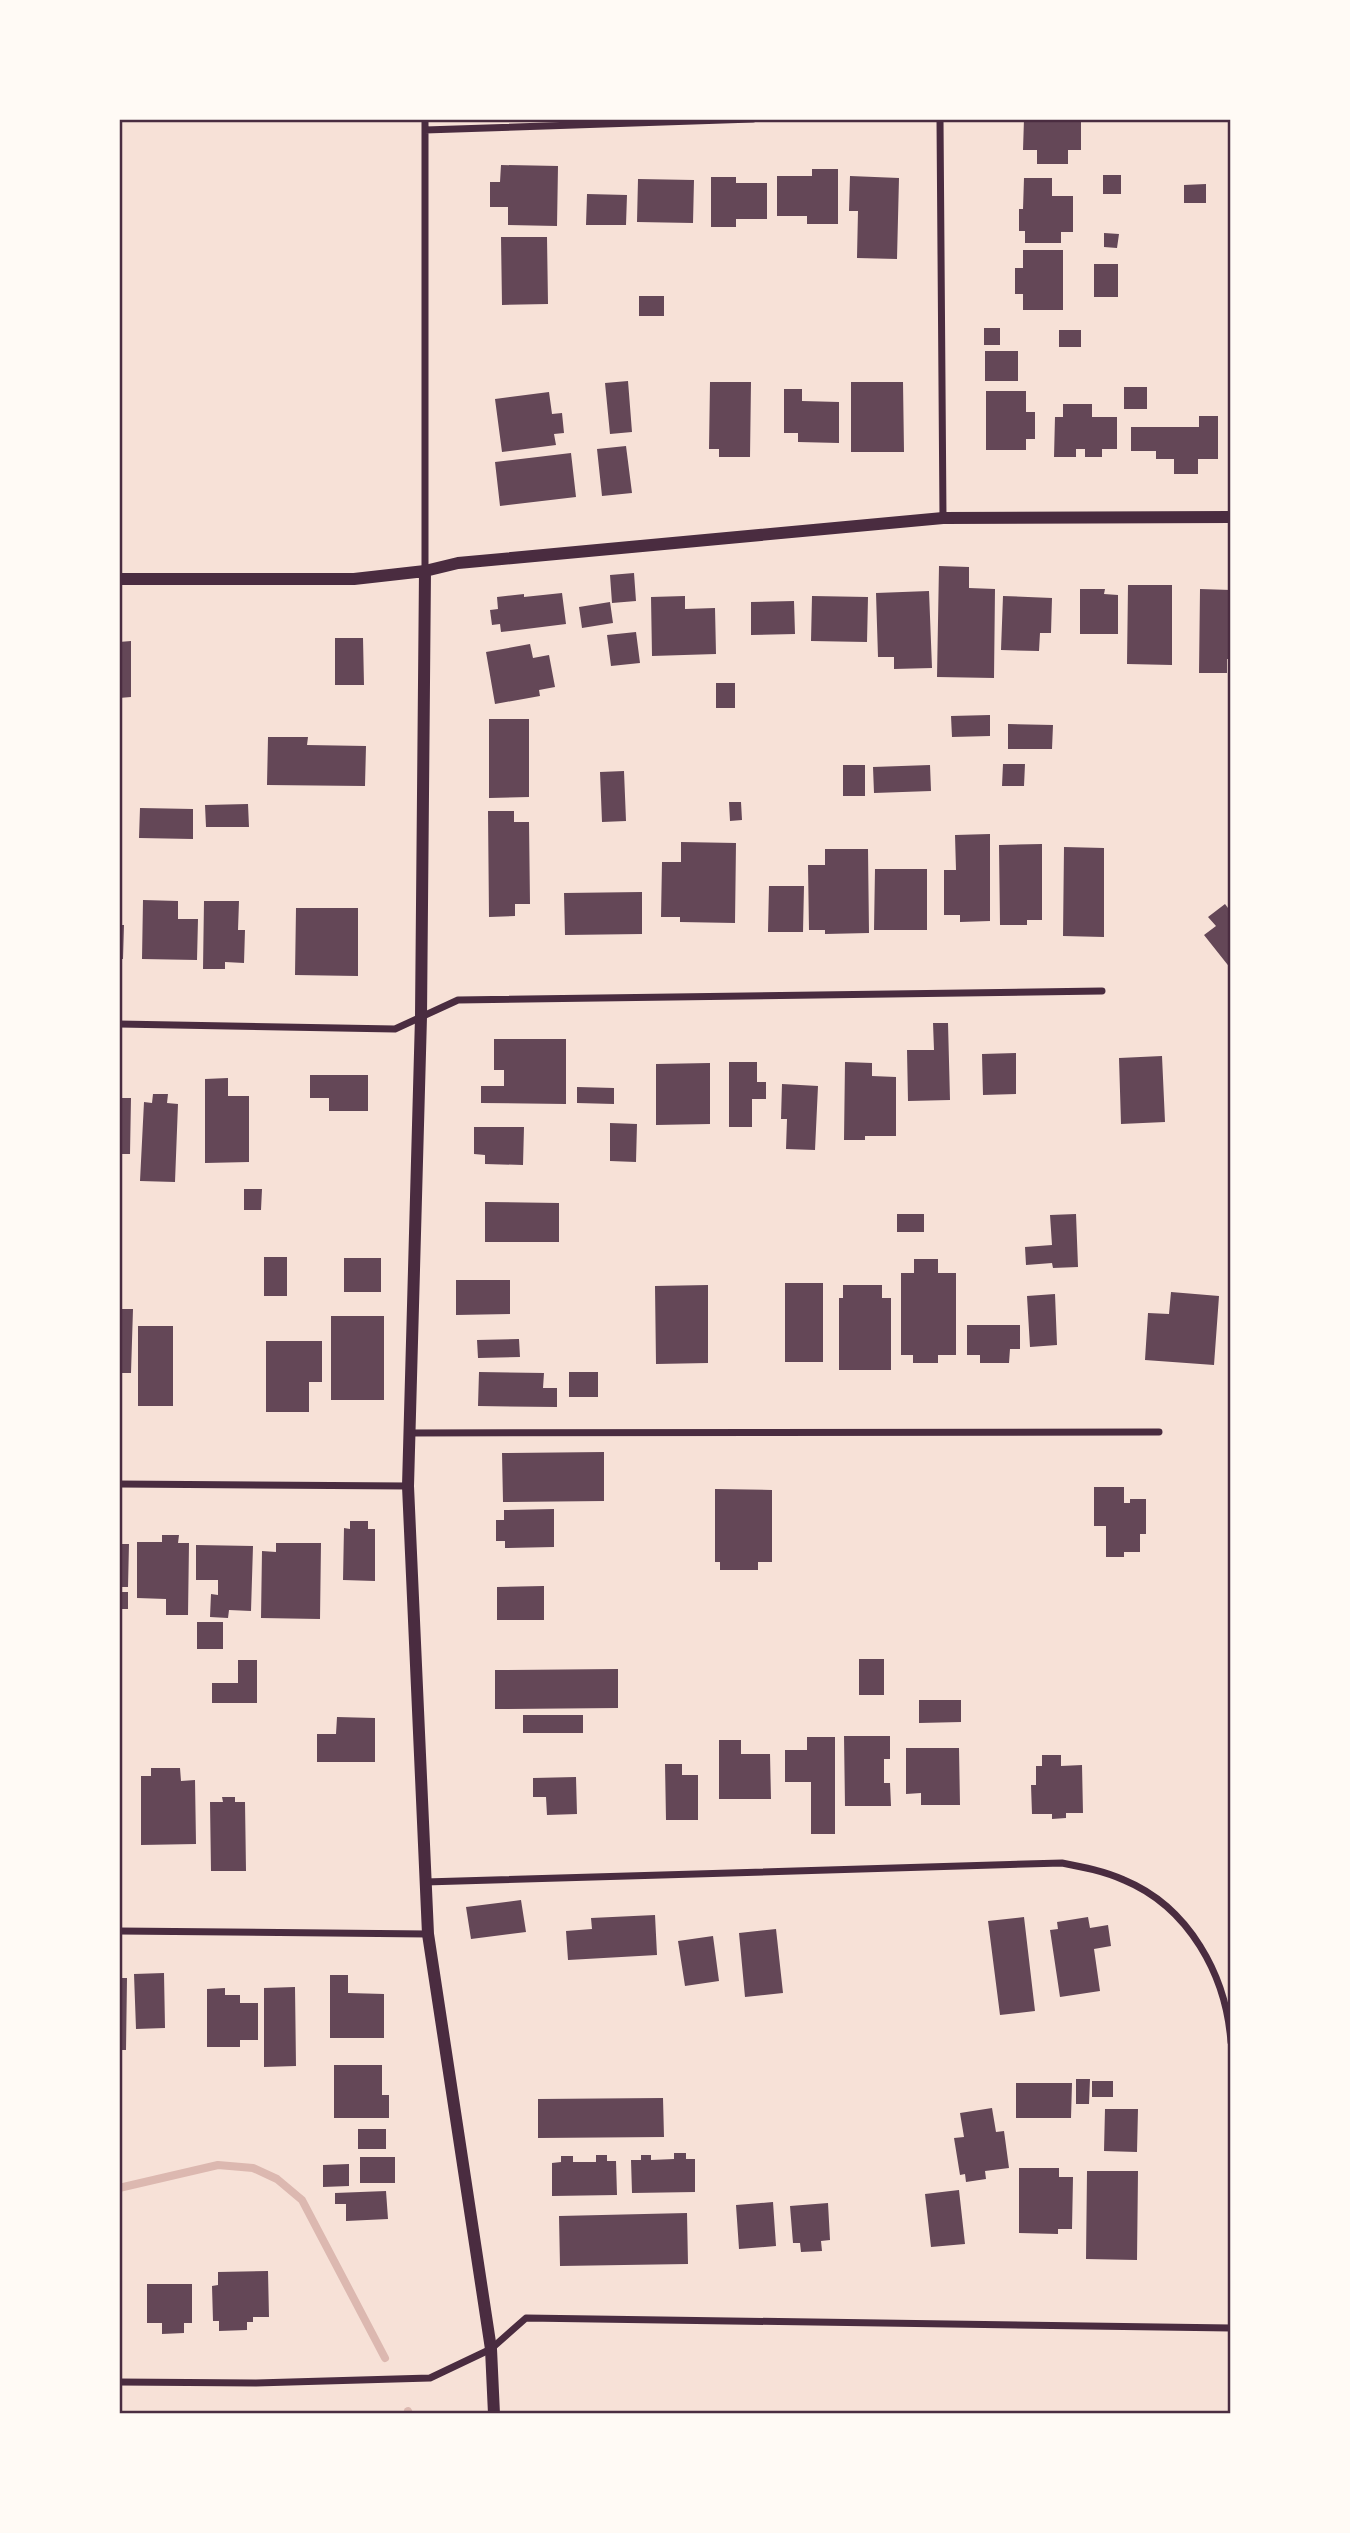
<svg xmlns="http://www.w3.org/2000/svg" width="1350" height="2533" font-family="Spectral,serif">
	<rect width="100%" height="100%" fill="#f7e1d7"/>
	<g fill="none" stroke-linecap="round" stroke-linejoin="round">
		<path stroke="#dcb8b0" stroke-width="8" d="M119 2188 218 2165 253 2168 277 2179 302 2200 385 2358
			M408 2411 409 2414"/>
	</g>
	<path fill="#644757" d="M1024 119H1081V150H1068V164H1037V150H1023Z
		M501 165 558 166 557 226 508 225V207H490V182H500Z
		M812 169H838V224H807V216H777V176H812Z
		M1103 175H1121V194H1103Z
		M850 176 899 178 897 259 857 258 858 211H849Z
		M711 177H736V183H767V219H736V227H711Z
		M1024 178H1052V196H1073V232H1061V243H1025V231H1019V209H1023Z
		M638 179 694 180 693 223 637 222Z
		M1206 184V203H1184V185Z
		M587 194 627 195 626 225H586Z
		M1104 233 1119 234 1117 248 1104 247Z
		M501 237H547L548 304 502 305Z
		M1023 250H1063V310H1023V294H1015V268H1023Z
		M1094 264H1118V297H1094Z
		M639 296H664V316H639Z
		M984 328H1000V345H984Z
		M1059 330H1081V347H1059Z
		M985 351H1018V381H985Z
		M628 381 632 432 610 434 605 383Z
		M710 382H751L750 457H719V449H709Z
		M851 382H903L904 452H851Z
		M1124 387H1147V409H1124Z
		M784 389H802V401L839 402V443L798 442V433H784Z
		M986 391H1026V412H1035V439H1026V450H986Z
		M549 392 552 414 562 413 564 433 554 434 556 445 502 452 495 399Z
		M1063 404H1092V417H1117V449H1102V457H1085V449H1076V457H1054L1055 417H1063Z
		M1199 416H1218V459H1198V474H1174V459H1156V451H1131V427H1199Z
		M626 446 632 493 602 496 597 449Z
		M571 453 576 497 500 506 495 462Z
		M939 566 969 567V588L995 589 994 678 937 677Z
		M634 573 636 601 612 603 610 575Z
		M1128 585H1172V665L1127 664Z
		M1080 589H1105L1104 594 1118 595V634H1080Z
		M1200 589 1231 590V659H1227V673H1199Z
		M929 591 932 668 894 669V657H878L876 593Z
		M562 593 566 624 501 632 500 624 492 625 490 610 498 609 497 597 524 594V597Z
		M685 596V609L715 608 716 654 652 656 651 597Z
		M812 596 868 597 867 642 811 641Z
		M1003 596 1052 598 1051 633H1040L1039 651 1001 650Z
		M794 601 795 634 751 635V602Z
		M610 602 613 623 582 628 579 607Z
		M636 632 640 663 611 666 607 635Z
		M335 638H363L364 685H335Z
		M131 641V697L119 698V642Z
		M530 644 533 658 549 655 555 687 539 690 540 696 495 704 486 652Z
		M716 683H735V708H716Z
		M990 715V736L952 737 951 716Z
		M489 719H529V797L489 798Z
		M1008 724 1053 725 1052 749H1008Z
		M268 737H308L307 745 366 746 365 786 267 785Z
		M1003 764H1025L1024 786H1002Z
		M843 765H865V796H843Z
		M930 765 931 791 874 793 873 767Z
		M624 771 626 821 602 822 600 772Z
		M729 802H741L742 820 730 821Z
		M248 804 249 827H206L205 805Z
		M140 808 193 809V839L139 838Z
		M488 811H514V822H529L530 904H515V916L489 917Z
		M990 834V921L960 922V915H944V870H956L955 835Z
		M681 842 736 843 735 923 680 922V917H661L662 862H681Z
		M1042 844V920H1027V925H1000L999 845Z
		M1064 847 1104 848V937L1063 936Z
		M825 849H868L869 933 825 934V930H809L808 865H825Z
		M875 869H927V930H874Z
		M769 886H804L803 932H768Z
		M642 892V934L565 935 564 893Z
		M143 900 178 901V919H198L197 960 142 959Z
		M204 901H239L238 930H245L244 963 225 962V969H203Z
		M1225 904 1231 912V969L1204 935 1216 926 1208 917Z
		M296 908H358V976L295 975Z
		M119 925H124L123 959H119Z
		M933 1023H948L950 1100 908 1101 907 1050H934Z
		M494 1039H566V1104L481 1103V1086H504V1070H494Z
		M1016 1053V1094L983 1095 982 1054Z
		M1162 1056 1165 1122 1121 1124 1119 1058Z
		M729 1062H757V1082H766V1099H752V1127H729Z
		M845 1062 872 1063V1076L896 1077V1136H865V1140H844Z
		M710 1063V1124L656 1125V1064Z
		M310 1075H368V1111H329V1098H310Z
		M228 1078V1096H249V1162L205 1163V1079Z
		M782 1084 818 1086 815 1150 786 1149 787 1119H781Z
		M577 1087 614 1088V1104L577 1103Z
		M153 1094H168L167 1103 178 1104 175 1182 140 1181 144 1102 152 1103Z
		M119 1098H131L130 1154H119Z
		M610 1123 637 1124 636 1162 610 1161Z
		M474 1127H524L523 1165 485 1164V1155L474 1154Z
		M244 1189H262L261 1210H244Z
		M485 1202 559 1203V1242H485Z
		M897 1214H924V1232H897Z
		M1076 1214 1078 1267 1053 1268 1052 1263 1026 1265 1025 1247 1052 1245 1050 1215Z
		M264 1257H287V1296H264Z
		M344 1258H381V1292H344Z
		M914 1259H938V1273H956V1355H938V1363H913V1355H901V1273H914Z
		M456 1280H510V1314L456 1315Z
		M785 1283H823V1362H785Z
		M708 1285V1363L656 1364 655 1286Z
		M843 1285H882V1298H891V1370H839V1298H843Z
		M1171 1292 1219 1296 1214 1365 1145 1360 1148 1313 1169 1314Z
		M1055 1294 1057 1345 1030 1347 1027 1296Z
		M119 1309H133L131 1373H119Z
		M331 1316H384V1400H331Z
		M967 1325H1020V1349H1010L1009 1363H980V1355H967Z
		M138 1326H173V1406H138Z
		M519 1339 520 1357 478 1358 477 1340Z
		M266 1341H322V1382H309V1412H266Z
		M479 1372 544 1373 543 1388H557V1407L478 1406Z
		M569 1372H598V1397H569Z
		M604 1452V1501L503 1502 502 1453Z
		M1094 1487H1124V1503H1130V1499H1146V1534H1140V1552H1124V1557H1106V1526H1094Z
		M715 1489 772 1490V1562H758V1570H720V1562H715Z
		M554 1509V1547L505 1548V1541H496V1520H504V1510Z
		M350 1521H368V1529H375V1581L343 1580 344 1528 350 1529Z
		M162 1535H179L178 1543H189L188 1615H166V1599L137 1598V1542H162Z
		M276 1543H321L320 1619 261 1618 262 1551 276 1552Z
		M119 1544H129L128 1587H119Z
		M196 1545 253 1546 251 1611 229 1610 228 1618 210 1617 211 1594 218 1595V1580H196Z
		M544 1586V1620H497V1587Z
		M119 1592H128V1609H119Z
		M197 1622H223V1649H197Z
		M859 1659H884V1695H859Z
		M238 1660H257V1703H212V1683H238Z
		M618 1669V1708L495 1709V1670Z
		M919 1700H961V1722L919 1723Z
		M523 1715H583V1733H523Z
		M337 1717 375 1718V1762H317V1734H336Z
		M844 1736H890V1759H884V1783H890L891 1806H845Z
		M807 1737H835V1834H811V1782H785V1750H807Z
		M719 1740H741V1754H770L771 1799H719Z
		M906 1748H959L960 1805H921V1793L906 1794Z
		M1042 1755H1061V1766L1082 1765 1083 1813H1066V1818L1052 1819V1814H1032L1031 1785H1036V1766H1042Z
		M665 1764H682V1775H698V1820H666Z
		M151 1768H180L181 1781 195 1780 196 1844 141 1845V1776H151Z
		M576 1777 577 1814 547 1815 546 1797H533V1778Z
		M222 1797H235V1802H245L246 1871H211L210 1802H223Z
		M521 1900 526 1932 471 1939 466 1907Z
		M655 1915 657 1955 568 1960 566 1931 592 1929 591 1918Z
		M1024 1917 1035 2011 1000 2015 988 1921Z
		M1088 1917 1090 1928 1108 1925 1111 1946 1094 1949 1100 1991 1060 1997 1050 1930 1058 1929 1057 1922Z
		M776 1929 783 1993 745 1997 739 1933Z
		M713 1936 719 1981 685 1986 678 1941Z
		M164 1973 165 2028 136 2029 134 1974Z
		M330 1975H348V1993L384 1994V2038H330Z
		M119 1978H127L126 2050H119Z
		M295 1987 296 2066 264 2067V1988Z
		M225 1988V1995H240V2003H258V2040H240V2047H207V1989Z
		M334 2065H382V2095H389V2118H334Z
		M1076 2079H1090L1089 2104H1076Z
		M1092 2081H1113V2097H1092Z
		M1016 2083H1072L1071 2118H1016Z
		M663 2098 664 2137 538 2138V2099Z
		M992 2108 996 2132 1004 2131 1009 2168 985 2171 986 2179 966 2182 965 2174 960 2175 954 2138 964 2137 960 2113Z
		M1105 2109H1138L1137 2152 1104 2151Z
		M358 2129H386V2149H358Z
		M674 2153H686V2159H695V2192L632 2193 631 2160H641V2155H651V2160L674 2159Z
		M596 2155H607V2161H616L617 2195 552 2196V2163L561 2162V2156H573V2162H596Z
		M360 2157H395V2183H360Z
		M349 2164V2186L323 2187V2165Z
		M1019 2168H1059V2177H1073L1072 2229H1058V2234L1019 2233Z
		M1087 2171H1138L1137 2260 1086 2259Z
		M959 2190 965 2244 931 2247 925 2194Z
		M386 2191 388 2219 346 2221V2204H335V2193Z
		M773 2202 776 2246 739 2249 736 2205Z
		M828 2203 830 2240 821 2241 822 2251 801 2252 800 2243H793L790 2206Z
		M687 2213 688 2264 560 2266 559 2216Z
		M268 2271 269 2317H253V2322H247V2330L219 2331V2321H213L212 2286 218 2285V2272Z
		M147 2284H192V2323H184V2333L162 2334V2323H147Z"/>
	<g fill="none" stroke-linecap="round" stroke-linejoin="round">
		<path stroke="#4a2c40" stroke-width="7" d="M425 119V571
			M940 119 943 518
			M425 130 753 119
			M119 1024 395 1029 458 1000 1102 991
			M408 1433 1159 1432
			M119 1484 408 1486
			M425 1882 1062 1863C1083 1867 1104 1871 1124 1880 1189 1907 1226 1975 1231 2042
			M119 1931 428 1934
			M119 2382 256 2383 430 2378 491 2349 526 2318 1231 2328"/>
		<path stroke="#4a2c40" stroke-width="12" d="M425 571 421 1017 408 1486 428 1934 491 2349 494 2414
			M119 579H354L425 571 458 563 943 518 1231 517"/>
	</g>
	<rect width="1350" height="2533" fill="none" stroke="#fffaf5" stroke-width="242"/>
	<rect x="121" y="121" width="1108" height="2291" fill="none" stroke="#4a2c40" stroke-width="2.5"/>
</svg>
